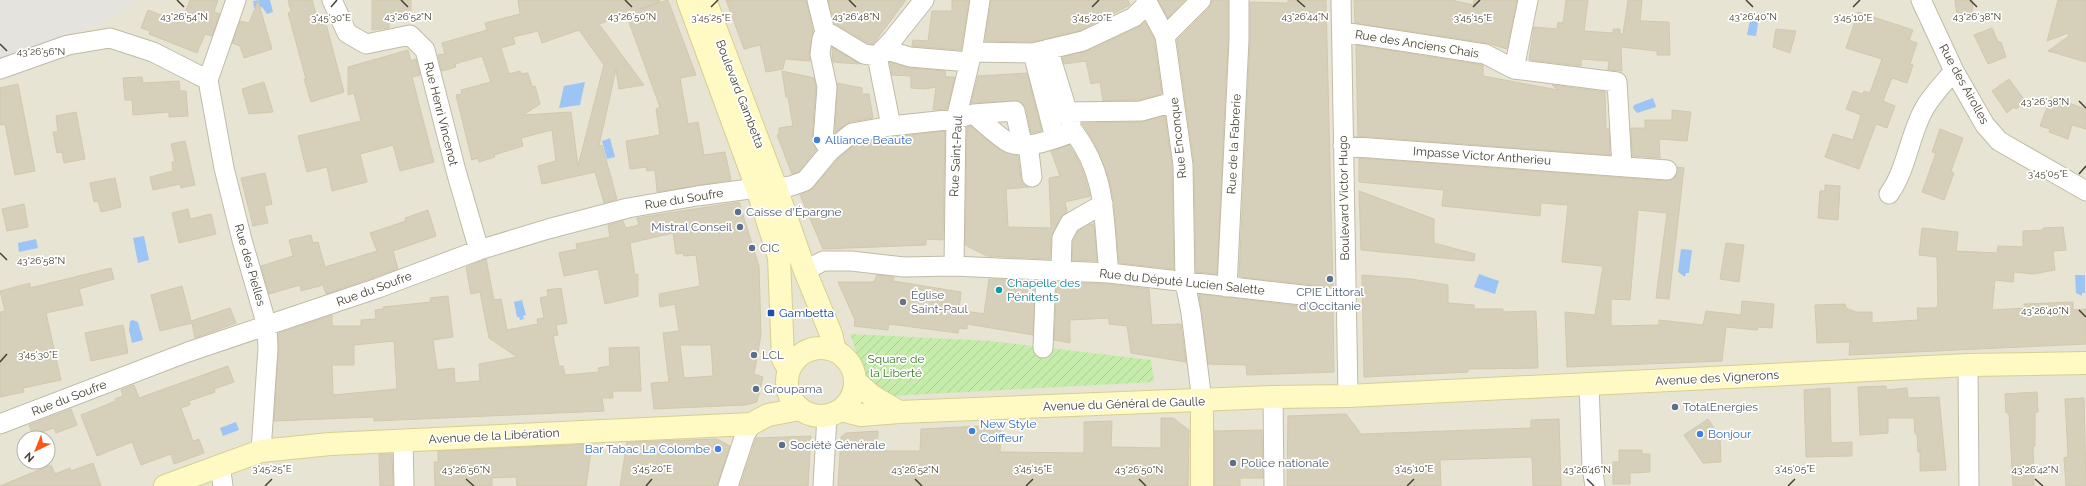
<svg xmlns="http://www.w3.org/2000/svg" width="2086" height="486" font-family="Raleway,sans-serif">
	<defs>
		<pattern id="garden-furrows" width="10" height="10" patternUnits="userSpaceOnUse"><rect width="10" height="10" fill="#c5ecab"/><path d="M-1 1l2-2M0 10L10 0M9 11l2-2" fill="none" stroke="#abcc94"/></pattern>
	</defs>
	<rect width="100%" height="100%" fill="#f4f1e5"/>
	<path fill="#e8e4d3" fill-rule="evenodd" d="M0 0H2086V486H0ZM24 438H48V462H24Z"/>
	<path fill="url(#garden-furrows)" d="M850 334 991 341 1151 360 1154 382 890 396 866 379Z"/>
	<path fill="#e4e3de" d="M0 0H141L97 25 67 34 14 58 0 60Z"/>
	<path fill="#9cc5f6" d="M260 0H270L273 12 267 14 262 7 254 8 253 1Z
		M1749 12 1752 16 1759 17 1756 36 1747 35 1750 20 1745 15Z
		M585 82 580 105 559 108 564 86Z
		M1653 98 1656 107 1637 113 1633 108 1634 105Z
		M610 138 615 157 607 159 602 141Z
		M144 236 149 260 138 263 133 238Z
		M36 239 38 248 19 252 18 243Z
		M1681 249 1692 250 1689 273H1686L1685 277 1678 272Z
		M1479 274 1499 281 1495 294 1474 287Z
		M2075 275H2085V293H2082V296L2076 293Z
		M522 300 526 315 523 316 524 319 520 320 519 317H517L514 302Z
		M133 320 138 322 143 340 132 343 129 330 130 321Z
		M236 422 239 430 223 436 220 428Z"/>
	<path fill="#d6cfba" stroke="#d2c8ac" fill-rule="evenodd" d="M190 0H218L214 12 220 14 212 36 205 34 197 53 149 34 150 31 141 28 148 10 181 23Z
		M288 0H312L318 21 325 20 344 92 311 102 304 79H306L288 13 291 12Z
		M372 0H411V19H389V28L372 30Z
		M518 0H659L660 2 640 9 668 0 696 75 680 78 688 124 698 122 704 155 725 152 731 180 657 192 655 170 647 171 646 167 630 169 626 141 660 135 656 109 660 107 626 14 599 24 644 85 619 89 616 69 599 146 602 145 617 199 604 203 595 172 542 184 538 166 556 161 552 130 521 138 523 146 494 155 495 157 479 162 478 158 472 160 456 95 462 94 461 90 491 82 482 56 455 64 456 67 442 71 438 55 445 54 442 43 487 30 485 23 520 14ZM579 30 604 65 578 166 571 112 523 115 540 104 535 86 532 87 528 73 521 74 520 71 509 74 501 48 515 44 513 37 538 31 542 43Z
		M726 0H806L813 31 809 53 810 61 785 59 783 69 766 72 760 45 744 49Z
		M828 0H906L873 44 868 43 834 23Z
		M952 0H969L961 50 912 46 913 40 928 41 932 11H952Z
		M991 0H1128L1130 5 1079 31 1032 42 985 41Z
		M1158 0H1185L1168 18Z
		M1212 0H1228V40L1217 274 1196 272 1194 164 1177 40 1209 8Z
		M1288 0H1326L1333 287 1239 277 1250 41V2L1288 3Z
		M1354 0H1452L1473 5 1474 0H1517L1507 49 1487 43 1355 23Z
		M1566 0H1588L1584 31 1613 33V29H1620V34H1623L1628 0H1642L1640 21 1669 22 1670 55H1657V51L1621 47 1622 71 1608 70 1609 61 1581 59V66L1529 60 1534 27 1557 29 1558 22 1563 23Z
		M1955 0H1972L1973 14 1957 16Z
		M2058 0H2086V62L2048 51 2069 36 2068 33 2047 41Z
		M258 1 272 49 244 58 240 46 232 43 240 21 249 23Z
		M1858 12 1913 30 1909 40 1917 43 1910 64 1913 65 1907 83 1892 78 1883 101 1895 106 1887 128 1876 124 1859 169 1825 157 1833 134 1853 140 1861 115 1846 109 1853 91 1863 94 1864 91 1870 93 1882 59 1846 48Z
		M1145 22 1154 39 1162 94 1139 100 1103 101 1100 82 1091 84 1086 61 1064 64 1062 57 1088 51 1139 27Z
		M1992 28 1998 42H2001L2006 57 1988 64 1974 35Z
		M1776 29 1796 31 1790 53 1773 47Z
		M1356 45 1482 65H1483V76L1558 90 1552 85 1605 92 1606 129H1609L1610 155 1358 136Z
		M832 47 858 63 859 64 833 62Z
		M408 50 411 61 416 59 420 75 412 77 434 162 400 171 393 145 360 154 367 182 332 191 327 167 307 172 298 136 361 121 354 93 348 95V67Z
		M890 62 909 68 945 71 946 77H955L947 109 933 110 936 87 925 89 911 88V76L892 75Z
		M782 71 814 78 816 88 812 139 816 150 798 172 792 174 777 135 779 134V128L793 126 788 97H786Z
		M1027 73 1042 131 1031 133 1026 108 1019 101 971 103 978 76Z
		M142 77 143 83 179 81 180 91H186L188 116 169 117V112L133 115 132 100H125L123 78Z
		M2009 79 2026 102 2016 109 2014 107 2007 113 1992 91Z
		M264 82 273 112 249 114 242 89Z
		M837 83 862 88V94H869L873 118 850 122 835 133Z
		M18 84 35 171 15 175 5 124 0 125V88Z
		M2051 97 2086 109V129L2072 125 2068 139 2049 132 2050 129 2040 126Z
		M1672 110 1691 112 1687 141 1659 139 1660 158 1632 156 1631 128H1645V120H1672Z
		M76 112 85 159 64 163 62 152 57 153 53 132H58L56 116Z
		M1165 116 1172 166 1174 269 1119 263 1114 204 1109 179 1095 144 1082 123 1141 122Z
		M971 126 1000 150 1018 156 1021 179 1023 184 1029 187 1006 189 1008 227 1051 228 1049 178 1060 176 1051 151 1069 145 1075 154 1083 170 1090 196 1065 202 1067 212 1060 218 1051 237 1050 259 987 256 965 245 967 127Z
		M1940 129 1963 138 1951 171 1954 173 1944 200 1922 192 1936 153 1932 152Z
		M945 131 943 240 926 239V245L823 249 800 195 813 188 838 159 857 143 893 137Z
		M185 141 195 185 181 188 180 184 153 190 150 177 173 171 172 162H175L171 144Z
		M1359 158 1666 181 1676 176 1677 167 1684 168 1669 299 1656 298 1667 213 1638 210 1630 300 1611 299V326L1659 325V320L1703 325 1706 311 1741 315 1742 301 1774 304 1772 328 1758 327 1757 330 1726 327 1722 361 1567 367 1565 312 1595 315 1603 266 1562 262 1568 205 1541 203 1540 216 1442 206 1444 190 1359 182Z
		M265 173 272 204 264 206 268 223 253 226 241 178Z
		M115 178 121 207 101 212 98 201 94 202 90 183Z
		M1825 185 1840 186 1838 220 1818 218 1820 191H1825Z
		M1359 191 1434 219V243L1475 254 1474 261 1361 250Z
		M739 202 759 266 761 335 754 374 763 377 757 402 746 405 654 409 651 383 669 382 663 333 679 331 675 304 660 307 659 294 700 286 696 255 684 256 683 253 676 254 673 233 630 243 635 275 638 274V296L605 304 598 269 564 276 559 253 577 249 576 244 610 237 608 225 623 221 626 228 639 225 637 218ZM680 345H711L713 376 684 378Z
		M24 204 28 227 7 231 2 209Z
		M188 209 190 219 211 214 216 234 179 243 172 213Z
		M428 210 436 236 393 251 398 269 326 294 323 285 301 291 300 285 269 294 261 266 293 256 289 240 311 235 313 243 318 242 325 267 377 251 370 233 406 221 405 218Z
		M1090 224H1094L1097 261 1072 260 1073 241 1078 231Z
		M2063 227 2066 250 2053 251 2055 270 2033 274 2014 272 2013 282 1995 280 1992 310 2025 308 2024 304 2073 302V310L2086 309V344L1849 355 1850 342 1817 343 1815 305 1845 304 1846 308 1856 312H1872V323L1918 320 1917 308H1935L1938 306 1937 257 1919 255 1922 228 1958 232 1956 251 1997 253 1998 246 2023 247V231L2043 230V228Z
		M1726 243 1744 245 1739 282 1720 279Z
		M486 259 494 300 501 299 507 330 538 324 537 319 544 318 540 298 548 296 547 290 561 288 567 323 556 325 558 335 553 336 559 366H563L565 375 599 372 598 368 610 366 609 348 639 347 641 391H612L613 398H602L604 411 374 421V417L274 421 279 333 332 315V326H361V320L376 319 375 310 384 309 383 307 431 302 430 298 448 296 453 337 433 340 437 370 454 368 455 383 480 381 479 364 517 357 489 338 480 292 471 294 466 267ZM394 341 397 389 333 395 332 365H354V345Z
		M111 268 114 279 79 289 83 305 46 313 61 380 23 388 24 392 0 397V312L5 311 0 291 30 283V288Z
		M877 275 894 277 893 281 961 292 959 310 984 314 989 279 1035 281 1033 335 967 324V329L959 328 958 333 889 324 888 330 854 326 855 320 838 282H874Z
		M1362 275 1411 279 1448 285V303L1474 305V309H1503V312L1536 311 1538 368 1468 369V372L1364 377Z
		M1057 282 1108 284 1149 289 1152 325 1181 324 1186 362 1131 353 1127 326 1109 324V318L1070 320V343L1054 340Z
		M182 286 191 321 230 308 236 323 195 338 192 323 160 331 151 295Z
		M1199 294 1333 310 1334 372 1247 375 1246 365 1208 364Z
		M123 325 128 353 91 361 85 333Z
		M228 366 234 382 214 389 215 392 189 401 190 405 181 408 193 441 199 439 204 453 174 464 171 454 141 465 132 442 97 456 81 415 116 401 115 399 123 396 121 390 134 385 139 398Z
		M1886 386V390L1907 388 1908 398 1939 397 1946 470 1920 471V452H1918L1917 434H1915L1914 418H1888V433L1860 435 1858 387Z
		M1830 388 1831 443 1852 442V456L1806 457 1804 390Z
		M2037 392 2038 412H2035V446L2033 447 2034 486H2013L2009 413H2006L2005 394Z
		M2084 398 2086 486H2066L2064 458 2068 457 2065 399Z
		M71 409 77 425 56 433 54 428 33 435 29 425Z
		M1346 414 1361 434 1531 428V420L1559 419 1561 486H1533L1532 457 1440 460 1441 486H1287L1288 416Z
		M1161 418H1173L1189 430 1188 486H838L841 437 846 433 878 431 877 451H920L921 429 1001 425 1000 452 1084 453V422L1112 421 1111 447 1161 448Z
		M1708 419 1720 437 1721 462 1703 463 1684 435Z
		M1262 430 1263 478H1240V486H1214V431Z
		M811 436 808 486H740L756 438Z
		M717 439 730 446 717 486H620L627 442Z
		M592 444 586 486H517L516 477 492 478V486H435L434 462H438V451Z
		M1619 450H1642V454H1650V472L1630 473V484H1613V462H1619Z
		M379 454H392L393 486H380Z
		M93 463 101 486H0L51 465 55 474 70 468 71 471Z"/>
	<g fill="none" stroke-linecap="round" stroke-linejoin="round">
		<defs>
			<path id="street" d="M236 0 208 80 224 168 242 240 267 326 268 348 261 451
				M332 0 347 33 366 44 410 35 425 50 456 171 479 250
				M817 0 825 32 822 39 820 54 827 87 823 140 830 151
				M1146 0 1165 36 1183 165 1185 282 1191 313 1202 401
				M1341 0 1348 396
				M1921 0 1954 71 1985 125 1999 141 2086 191
				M825 32 831 34 864 54 877 56
				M1343 32 1485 54 1514 69 1617 82 1622 167
				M1165 36 1201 0
				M883 49 910 57 969 62
				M1048 49 1071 123
				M972 52 1033 53 1083 41 1134 17 1146 5
				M1033 53 1055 138
				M877 56 893 39 924 0
				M877 56 891 126
				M0 69 68 45 110 38 153 52 208 80
				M1514 69 1528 0
				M1068 112 1141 111 1174 102
				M973 114 1015 111 1022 143
				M1028 144 1032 177
				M1343 146 1667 170
				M776 188 791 186 805 181 830 151 852 133 891 126 956 119 973 114C981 120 1002 140 1010 143 1030 150 1055 138 1074 132 1108 177 1103 220 1109 273
				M1889 194C1907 169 1909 136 1924 109 1932 95 1944 83 1954 71
				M954 266 956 119 972 52 980 0
				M805 271 823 261H851L904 267 954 266 1109 273 1346 300
				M1061 271 1062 238 1070 223 1103 204
				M1227 287 1239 40V0
				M1043 348 1046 271
				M1968 365 1969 486
				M1589 384 1592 467 1595 486
				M1273 397 1274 486
				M0 424 188 352 378 288 479 250 548 229 628 208 697 196 757 188
				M403 441 404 486
				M220 465 223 486
				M728 486 745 435 751 424
				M823 486 827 416"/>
			<path id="secondary" d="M688 0 757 188 779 257 783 359 789 370
				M705 0 776 188 805 271 831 334 835 351
				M787 382a34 34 0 1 1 68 0a34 34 0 1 1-68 0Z
				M856 382 872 396 899 412
				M841 410 861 415 899 412 1273 397 1348 396 1968 365 2086 363
				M165 486 261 451 330 444 751 424 768 415 800 409
				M1202 486V401"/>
		</defs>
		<use href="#street" stroke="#c0bba7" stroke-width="21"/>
		<use href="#secondary" stroke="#d7cf91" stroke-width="24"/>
		<use href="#street" stroke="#fff" stroke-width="19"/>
		<use href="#secondary" stroke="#fff9c4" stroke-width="22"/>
	</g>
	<path fill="none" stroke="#474234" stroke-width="1.5" d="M177 0 184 7M401 0 408 7M625 0 632 7M849 0 856 7M1297 0 1305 7M1746 0 1753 7M1970 0 1977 7M331 7 337 0M711 7 718 0M1092 7 1099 0M1473 7 1480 0M1853 7 1860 0M0 44 7 51M2079 101 2086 108M2079 174 2086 166M0 253 7 260M2079 310 2086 317M0 362 7 354M466 479 474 486M915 479 922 486M1139 479 1146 486M1587 479 1594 486M2035 479 2043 486M265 486 272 479M646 486 652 479M1026 486 1033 479M1407 486 1414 479M1788 486 1795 479"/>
	<g fill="#3f7fe0" stroke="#fff" stroke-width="1.5">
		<circle cx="817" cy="140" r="4"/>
		<circle cx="972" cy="431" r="4"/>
		<circle cx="1700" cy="434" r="4"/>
		<circle cx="718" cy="449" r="4"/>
	</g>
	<g fill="#5c6f8a" stroke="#fff" stroke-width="1.5">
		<circle cx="738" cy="212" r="4"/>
		<circle cx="740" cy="227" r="4"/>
		<circle cx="752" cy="248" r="4"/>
		<circle cx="1330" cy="279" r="4"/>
		<circle cx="754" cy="355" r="4"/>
		<circle cx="756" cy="389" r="4"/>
		<circle cx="1675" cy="407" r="4"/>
		<circle cx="782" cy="445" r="4"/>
		<circle cx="1233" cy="463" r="4"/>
	</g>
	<circle fill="#0f9aa8" stroke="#fff" stroke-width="1.5" cx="999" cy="290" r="4"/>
	<circle fill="#6b7280" stroke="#fff" stroke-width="1.5" cx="903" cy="302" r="4"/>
	<rect fill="#1a4fb4" stroke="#fff" stroke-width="1.5" x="767" y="309" width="8" height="8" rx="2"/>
	<g text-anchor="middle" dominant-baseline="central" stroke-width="3.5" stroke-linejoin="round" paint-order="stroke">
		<g font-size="12" fill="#474234" stroke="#fff">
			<text transform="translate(1417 44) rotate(9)">Rue des Anciens Chais</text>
			<text transform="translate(1964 84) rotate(61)">Rue des Airolles</text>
			<text transform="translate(740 94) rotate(69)">Boulevard Gambetta</text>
			<text transform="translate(441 114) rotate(76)">Rue Henri Vincenot</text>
			<text transform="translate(1178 138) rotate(-96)">Rue Enconque</text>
			<text transform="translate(1234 144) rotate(-87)">Rue de la Fabrerie</text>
			<text transform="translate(956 156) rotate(-87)">Rue Saint-Paul</text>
			<text transform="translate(1482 156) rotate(4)">Impasse Victor Antherieu</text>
			<text transform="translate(1344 198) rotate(-91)">Boulevard Victor Hugo</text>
			<text transform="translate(684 199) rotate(-9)">Rue du Soufre</text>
			<text transform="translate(250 265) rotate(74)">Rue des Pielles</text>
			<text transform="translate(1182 282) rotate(6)">Rue du Député Lucien Salette</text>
			<text transform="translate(374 289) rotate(-20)">Rue du Soufre</text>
			<text transform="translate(1717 378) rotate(-3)">Avenue des Vignerons</text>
			<text transform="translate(69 398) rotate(-21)">Rue du Soufre</text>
			<text transform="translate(1124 404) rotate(-2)">Avenue du Général de Gaulle</text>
			<text transform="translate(494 436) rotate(-3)">Avenue de la Libération</text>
		</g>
		<g font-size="12" fill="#366cbe" stroke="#fff" text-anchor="start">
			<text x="825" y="140">Alliance Beaute</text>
			<text x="980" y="424">New Style<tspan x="980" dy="14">Coiffeur</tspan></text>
			<text x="1708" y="434">Bonjour</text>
			<text x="710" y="449" text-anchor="end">Bar Tabac La Colombe</text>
		</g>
		<g font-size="12" fill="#4e5e75" stroke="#fff" text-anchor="start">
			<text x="746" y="212">Caisse d'Épargne</text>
			<text x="732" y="227" text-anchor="end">Mistral Conseil</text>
			<text x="760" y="248">CIC</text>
			<text x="1330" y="292" text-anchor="middle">CPIE Littoral<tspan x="1330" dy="14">d'Occitanie</tspan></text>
			<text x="762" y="355">LCL</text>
			<text x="764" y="389">Groupama</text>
			<text x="1683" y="407">TotalEnergies</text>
			<text x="790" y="445">Société Générale</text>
			<text x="1241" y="463">Police nationale</text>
		</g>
		<g font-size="12" fill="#0d838f" stroke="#fff" text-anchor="start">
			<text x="1007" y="283">Chapelle des<tspan x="1007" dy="14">Pénitents</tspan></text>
		</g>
		<g font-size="12" fill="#5b616d" stroke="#fff" text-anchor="start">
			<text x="911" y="295">Église<tspan x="911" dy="14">Saint-Paul</tspan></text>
		</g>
		<g font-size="12" fill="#164399" stroke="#fff" text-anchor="start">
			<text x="779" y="313">Gambetta</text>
		</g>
		<g font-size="12" fill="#397d23" stroke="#fff">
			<text x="896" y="359">Square de<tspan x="896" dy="14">la Liberté</tspan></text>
		</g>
	</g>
	<g font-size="10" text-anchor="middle" fill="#474234" stroke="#fff" stroke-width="3.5" stroke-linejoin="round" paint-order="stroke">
		<text x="184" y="20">43°26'54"N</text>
		<text x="632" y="20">43°26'50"N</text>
		<text x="856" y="20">43°26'48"N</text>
		<text x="1753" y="20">43°26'40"N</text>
		<text x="408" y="20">43°26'52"N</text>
		<text x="1305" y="20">43°26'44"N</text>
		<text x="1977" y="20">43°26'38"N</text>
		<text x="331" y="21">3°45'30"E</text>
		<text x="711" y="21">3°45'25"E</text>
		<text x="1092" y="21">3°45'20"E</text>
		<text x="1473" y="21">3°45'15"E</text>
		<text x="1853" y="21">3°45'10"E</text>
		<text x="41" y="55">43°26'56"N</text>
		<text x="2045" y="105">43°26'38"N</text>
		<text x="2048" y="177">3°45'05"E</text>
		<text x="41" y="264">43°26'58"N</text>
		<text x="2045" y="314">43°26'40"N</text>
		<text x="38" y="358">3°45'30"E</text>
		<text x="272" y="472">3°45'25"E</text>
		<text x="652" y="472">3°45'20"E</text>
		<text x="1033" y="472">3°45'15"E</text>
		<text x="1414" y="472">3°45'10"E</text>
		<text x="1795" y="472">3°45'05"E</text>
		<text x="466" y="473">43°26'56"N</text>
		<text x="915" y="473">43°26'52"N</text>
		<text x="1139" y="473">43°26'50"N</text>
		<text x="1587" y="473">43°26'46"N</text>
		<text x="2035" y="473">43°26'42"N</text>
	</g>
	<g transform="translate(36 450) rotate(223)"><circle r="19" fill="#ffffff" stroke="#b5b3ae"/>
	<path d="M0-3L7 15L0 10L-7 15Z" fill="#ff5511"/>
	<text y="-6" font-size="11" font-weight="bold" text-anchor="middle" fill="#474234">N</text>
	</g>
</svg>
